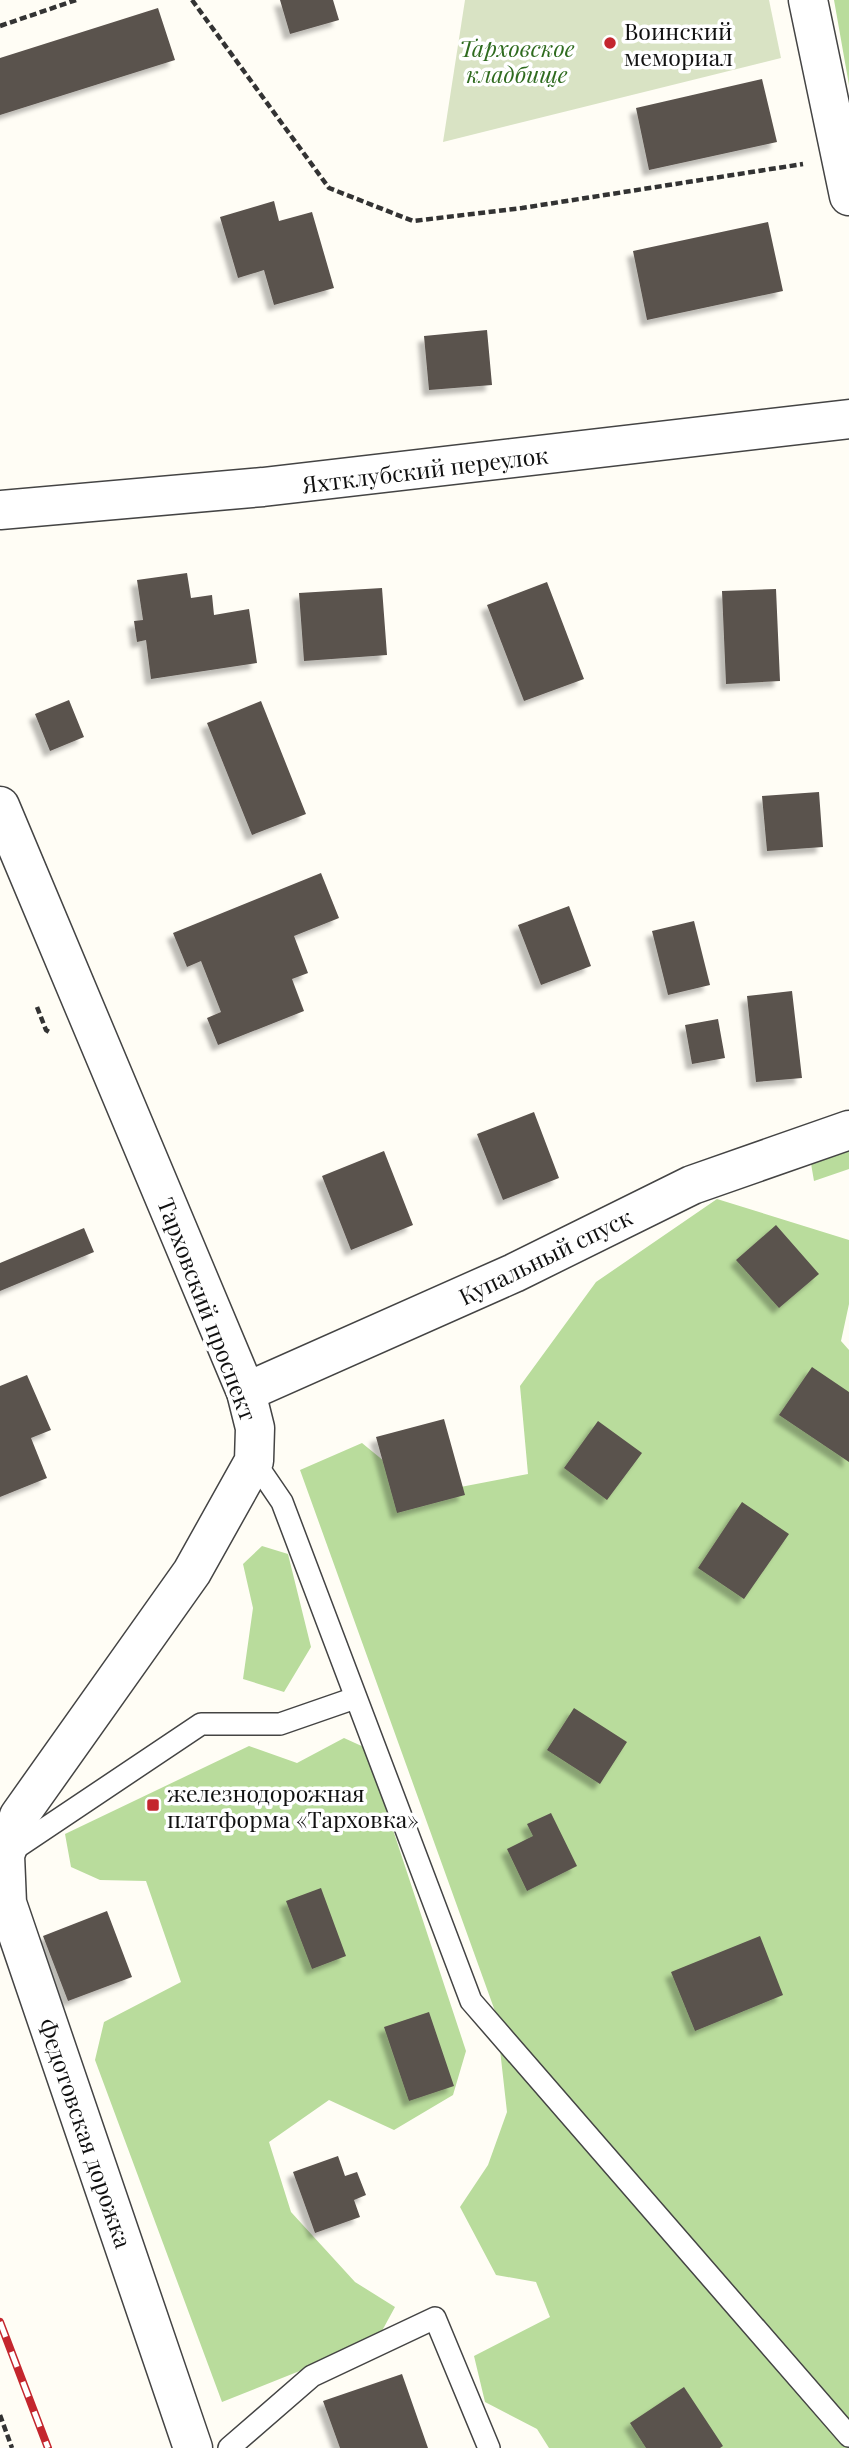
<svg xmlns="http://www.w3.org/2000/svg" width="849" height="2448" font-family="'Playfair Display',serif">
	<defs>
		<filter id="shadow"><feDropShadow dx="-6" dy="6" stdDeviation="2" flood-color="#0004"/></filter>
	</defs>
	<rect width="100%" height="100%" fill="#fffdf5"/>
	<path fill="#b9dc9c" d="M834 0H849V85Z
		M849 1132V1169L814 1181 808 1146Z
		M717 1199 849 1240V1304L841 1341 849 1350V2448H549L537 2429 485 2402 474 2356 550 2317 536 2282 496 2275 460 2207 488 2165 507 2112 496 2014 300 1470 362 1443 424 1494 528 1474 520 1386 596 1282Z
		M262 1546 288 1554 311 1647 284 1692 243 1679 253 1608 243 1564Z
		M344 1738 366 1748 466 2051 453 2095 394 2130 329 2100 269 2142 291 2212 355 2282 395 2307 377 2340 222 2402 95 2060 104 2022 181 1982 146 1881 100 1880 71 1867 65 1834 249 1746 297 1763Z"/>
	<path fill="#d9e3c4" d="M465 0H769L781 58 443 142Z"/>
	<path fill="#5a524d" filter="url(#shadow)" d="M280 0H333L339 20 290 34Z
		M158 8 175 60 0 115V58Z
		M762 79 777 142 649 170 636 108Z
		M274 201 279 221 312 212 334 288 274 305 264 270 238 278 220 217Z
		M768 222 783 291 647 320 633 251Z
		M487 330 492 385 429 390 424 336Z
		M187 573 191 598 212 595 214 615 249 609 257 663 151 679 146 640 137 642 134 621 143 620 137 580Z
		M547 582 584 679 524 701 487 605Z
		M382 588 387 655 304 661 299 593Z
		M776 589 780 681 726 684 722 591Z
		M69 700 84 737 50 751 35 714Z
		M261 701 306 814 252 835 207 723Z
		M819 792 823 847 767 851 762 796Z
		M321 873 339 918 294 936 308 973 292 979 304 1011 218 1045 207 1018 221 1012 201 961 187 967 173 933Z
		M569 906 591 966 541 985 518 925Z
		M694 921 710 985 668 995 652 931Z
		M792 991 802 1078 756 1082 747 996Z
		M718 1019 725 1058 692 1064 685 1025Z
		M534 1112 559 1178 503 1200 477 1134Z
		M384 1151 413 1225 351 1250 322 1176Z
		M776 1225 819 1274 779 1308 736 1260Z
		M84 1228 94 1252 0 1291V1263Z
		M812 1367 849 1392V1462L779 1415Z
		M27 1375 51 1430 31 1438 47 1478 0 1497V1386Z
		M444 1419 465 1495 397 1513 376 1437Z
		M598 1421 642 1453 607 1500 564 1468Z
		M742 1502 789 1534 744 1599 698 1568Z
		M574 1708 627 1742 600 1784 547 1750Z
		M551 1813 577 1866 527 1891 507 1849 533 1836 527 1824Z
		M321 1888 346 1956 312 1969 286 1901Z
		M107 1911 132 1977 68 2001 43 1936Z
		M760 1936 783 1995 695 2031 671 1972Z
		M429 2012 454 2086 409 2101 384 2027Z
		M338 2156 345 2176 357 2172 366 2195 354 2200 360 2217 315 2233 293 2172Z
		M402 2374 428 2448H340L323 2401Z
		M684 2387 723 2446 720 2448H646L630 2423Z"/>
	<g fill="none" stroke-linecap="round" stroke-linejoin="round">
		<defs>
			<path id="service" d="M254 1461 282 1502 471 2001 849 2436
				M10 1852 201 1724H280L355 1698
				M229 2448 312 2376 435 2318 489 2448"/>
			<path id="minor" d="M808 0 849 196
				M0 510 263 487 849 419
				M246 1392 514 1273 692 1185 849 1130"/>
			<path id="tertiary" d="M0 806 246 1392 255 1428 254 1461 192 1572 19 1816 5 1855 7 1903 193 2448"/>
		</defs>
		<use href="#service" stroke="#444" stroke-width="24"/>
		<use href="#minor" stroke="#444" stroke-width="41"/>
		<use href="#tertiary" stroke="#444" stroke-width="41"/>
		<path stroke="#333" stroke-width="4.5" stroke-dasharray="7 3.5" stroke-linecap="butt" d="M192 0 329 188 413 221 522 208 803 164
			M0 26 76 0
			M37 1007 46 1030 51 1033
			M0 2415 12 2448"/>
		<use href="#service" stroke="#fff" stroke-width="21"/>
		<use href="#minor" stroke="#fff" stroke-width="38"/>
		<use href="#tertiary" stroke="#fff" stroke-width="38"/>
		<defs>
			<path id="rail" d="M0 2322 48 2448"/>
		</defs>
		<use href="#rail" stroke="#c4262e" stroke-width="8"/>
		<use href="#rail" stroke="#fff" stroke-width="5" stroke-dasharray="16" stroke-linecap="butt"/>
	</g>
	<g fill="#c4262e" stroke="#fff" stroke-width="2.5">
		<circle cx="610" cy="43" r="7"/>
		<rect x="146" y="1798" width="14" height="14" rx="3.5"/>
	</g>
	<g text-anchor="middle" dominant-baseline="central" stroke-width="7" stroke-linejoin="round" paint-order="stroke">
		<g font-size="23" fill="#111" stroke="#fff" text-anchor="start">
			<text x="624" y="30">Воинский<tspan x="624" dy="26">мемориал</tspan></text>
			<text x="167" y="1792">железнодорожная<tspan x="167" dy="26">платформа «Тарховка»</tspan></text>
		</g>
		<g font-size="23" font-style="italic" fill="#2f6b1f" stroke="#fff">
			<text x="517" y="47">Тарховское<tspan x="517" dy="26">кладбище</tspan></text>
		</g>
		<g font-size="23" fill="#111" stroke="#fff">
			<text transform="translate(425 469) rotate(-7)">Яхтклубский переулок</text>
			<text transform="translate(545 1256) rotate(-26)">Купальный спуск</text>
			<text transform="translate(208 1309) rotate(69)">Тарховский проспект</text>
			<text transform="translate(86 2133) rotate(71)">Федотовская дорожка</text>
		</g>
	</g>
</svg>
